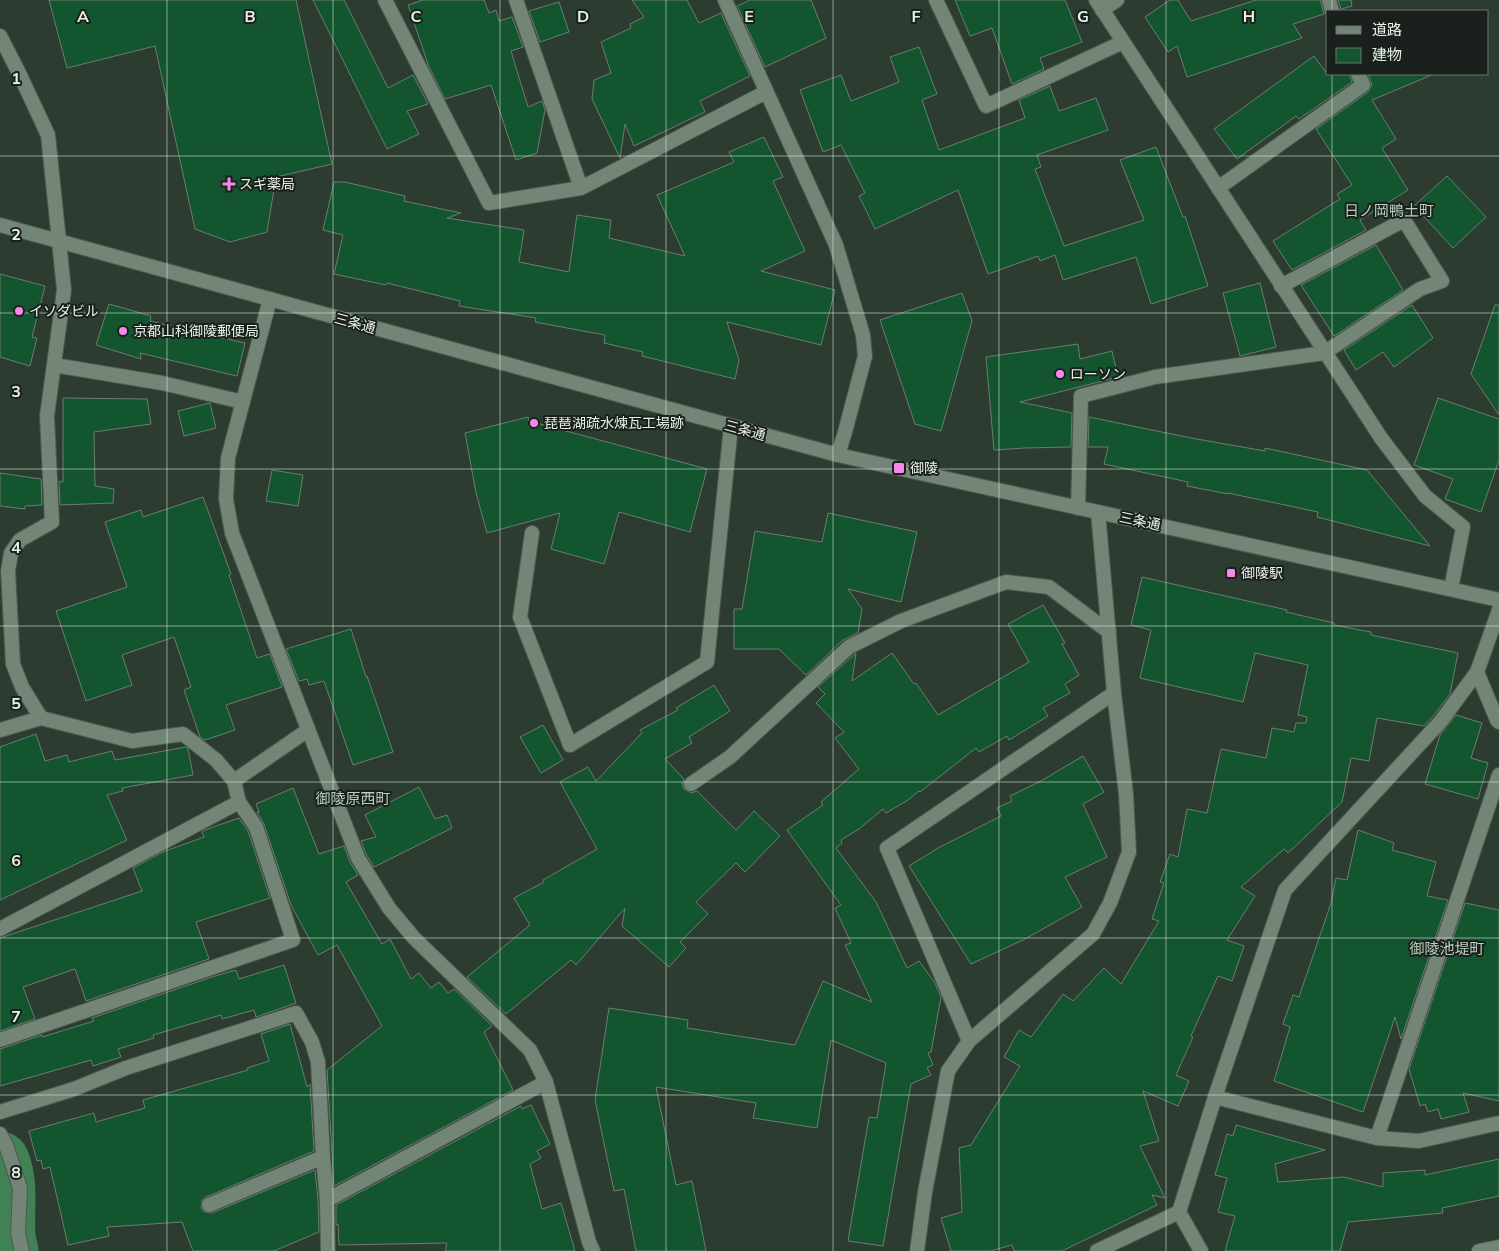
<svg xmlns="http://www.w3.org/2000/svg" width="1499" height="1251" font-family="Mulish,'Noto Sans JP',sans-serif">
	<rect width="100%" height="100%" fill="#2c3c30"/>
	<g fill="none" stroke-linecap="round" stroke-linejoin="round">
		<path stroke="#428056" stroke-width="59" d="M0 1161C10 1185 4 1210 6 1235 6 1241 8 1246 9 1251"/>
	</g>
	<path fill="#12552e" stroke="#6c7d70" d="M49 0H296L332 164 276 177 267 232 230 242 195 229 155 46 67 68Z
		M313 0H344L388 88 413 75 428 104 407 111 419 134 387 149Z
		M423 0H484L489 13 496 10 499 21 512 17 523 47 511 51 528 107 542 101 545 110 537 153 516 160 491 85 445 99 429 67 408 5Z
		M632 0H687L699 23 721 13 750 76 700 101 705 112 634 146 625 124 620 158 592 99 594 80 611 73 601 42 631 28 630 24 644 17Z
		M750 0H811L826 38 765 67 737 6Z
		M955 0H1065L1082 42 1040 58 1044 69 1012 84 992 28 970 36Z
		M1170 0H1178L1191 21 1256 0H1320L1324 14 1293 24 1302 38 1187 77 1177 46 1168 52 1145 17Z
		M1338 0H1351L1352 6 1341 9Z
		M559 2 569 32 540 42 529 11Z
		M919 47 937 94 922 100 939 150 1025 118 1019 100 1050 86 1059 111 1096 98 1108 130 1037 155 1041 167 1035 169 1064 246 1144 220 1120 160 1156 147 1183 217 1185 216 1208 286 1151 304 1136 257 1063 280 1055 255 1040 261 1038 256 988 274 958 190 875 229 859 196 865 193 841 145 823 152 800 90 841 75 851 101 899 82 890 57Z
		M1314 56 1327 74H1349L1352 82 1299 119 1296 116 1237 159 1214 129Z
		M1368 74H1434L1372 100 1396 139 1382 148 1408 190 1360 220 1366 230 1292 270 1273 241 1340 199 1337 194 1352 185 1316 129 1368 92 1372 85Z
		M764 137 783 177 773 181 805 251 761 271 835 290 821 345 727 322 739 360 735 379 642 356 643 352 604 343 605 335 535 322 536 318 459 306 460 301 387 283 386 285 334 274 343 235 323 230 334 182H345L405 196 404 201 461 213 447 218 524 230 519 262 569 272 577 215 611 220 609 238 685 256 657 195 734 162 729 152Z
		M1447 176 1486 217 1453 248 1414 206Z
		M1376 245 1403 290 1334 336 1301 285Z
		M0 274 45 286 32 337 37 338 30 366 0 357Z
		M1260 283 1276 347 1240 356 1223 293Z
		M962 293 972 321 941 431 915 424 880 320Z
		M109 304 151 316 150 321 245 343 237 376 140 353 141 359 96 345Z
		M1412 305 1433 338 1394 367 1383 352 1356 370 1344 350Z
		M1495 305H1499V415L1471 374Z
		M1078 344 1080 359 1112 351 1118 377 1020 402 1072 413 1071 447 1025 448 994 450 986 357Z
		M63 398 147 399 151 424 94 432 95 486 114 489 113 503 60 505 59 481 63 482Z
		M1438 398 1499 419V460L1481 512 1445 499 1453 479 1414 465Z
		M210 403 216 428 184 436 178 411Z
		M528 417 529 421 707 469 690 532 619 512 604 564 551 549 560 513 487 533 476 493 465 433Z
		M1089 417 1191 438 1265 451V448L1367 470 1430 546 1317 517 1318 512 1228 493V494L1187 486 1188 482 1104 464 1108 447H1088Z
		M272 470 303 475 298 506 266 501Z
		M0 473 41 479 42 505 25 506V509L0 506Z
		M203 497 231 574 229 575 257 658 270 654 282 687 226 705 235 730 205 740 200 737 184 690 191 687 174 637 122 655 132 685 86 701 56 611 127 587 105 522 141 510 143 517Z
		M828 513 917 532 901 602 848 589 862 609 858 633 843 640 806 675 779 649H734V609H742L755 531 822 542Z
		M1142 577 1287 610 1286 612 1334 623V625L1371 632V635L1458 653 1450 694 1434 715 1424 726 1377 718 1369 761 1351 758 1342 802 1288 853 1284 849 1241 887 1255 896 1227 940 1244 946 1232 981 1218 976 1191 1036 1193 1037 1176 1075 1189 1081 1178 1106 1143 1091 1159 1141 1140 1146 1165 1198 1152 1195 1157 1205 1062 1251H1014L1012 1245 990 1251H951L941 1218 962 1212 959 1148 971 1145 1020 1066 1004 1057 1019 1030 1031 1037 1063 994 1073 1001 1104 968 1121 984 1159 921 1152 919 1164 883 1160 882 1170 854 1178 857 1187 809 1207 813 1221 749 1266 758 1272 728 1294 732 1296 723H1306L1307 717 1298 715 1308 665 1255 653 1243 702 1140 678 1151 630 1131 625Z
		M1043 605 1065 643 1062 644 1079 675 1065 684 1070 693 1043 708 1048 716 1009 740 1007 736 979 752 976 748 920 792 919 791 908 800 886 813 883 809 859 829 841 840 842 843 836 848 876 902 907 968 919 961 935 983 941 997 931 1052 928 1053 933 1065 927 1068 931 1075 911 1084 883 1246 848 1241 869 1117 877 1118 886 1063 831 1040 817 1128 753 1118 756 1103 656 1087 676 1185 692 1181 706 1251H636L624 1189 614 1191 595 1100 609 1008 688 1020 687 1028 795 1045 823 981 872 1002 845 945 851 943 835 908 841 905 787 830 823 805 821 802 859 769 835 738 844 732 816 703 825 694 818 687 856 653 852 681 892 653 914 684 916 683 938 715 1029 662 1008 624Z
		M351 629 366 677 367 676 393 752 353 765 324 681 309 685 307 679 299 681 286 649Z
		M714 685 730 711 689 737 692 743 665 759 684 779 682 784 684 789 691 793 697 791 736 830 754 811 780 836 745 872 736 863 696 902 708 914 680 942 686 948 669 967 622 926 625 908 576 965 571 960 506 1014 467 977 530 925 514 898 544 882 543 880 597 849 560 782 588 767 596 781 642 733 640 730 678 710 676 708Z
		M1456 715 1482 723 1471 758 1488 763 1478 799 1425 784 1440 735Z
		M543 725 563 760 541 773 520 737Z
		M36 734 45 761 67 755 69 762 112 751 115 760 186 747 188 749 193 775 122 788 123 791 107 795 127 840 0 900V747Z
		M1083 756 1104 792 1083 804 1107 857 1065 877 1082 907 1025 939 971 964 909 866 938 848 1001 816 997 808 1012 801 1010 796 1041 781Z
		M419 787 435 819 447 815 452 828 374 867 366 854 361 841 376 837 365 815Z
		M293 788 319 854 344 846 350 862 358 875 346 882 382 944 390 939 411 979 419 973 431 988 439 982 448 993 454 989 492 1026 484 1032 513 1090 334 1186 327 1070 382 1026 337 945 318 955 291 905 264 824 257 812H259L256 804Z
		M239 818 248 831 270 898 196 922 209 959 86 1001 75 969 23 987 35 1019 0 1031V938L142 891 133 868 163 852 204 837 202 832 205 830Z
		M1358 830 1394 843 1392 850 1436 862 1427 896 1448 900 1401 1039 1395 1017 1363 1112 1274 1081 1290 1027 1283 1024 1293 995 1299 997 1331 903 1336 878 1347 880Z
		M1465 903 1499 910V1101L1463 1093 1469 1112 1441 1119 1438 1109 1428 1112 1425 1104 1420 1106 1409 1069Z
		M284 965 296 1003 256 1017 254 1010 222 1019 221 1015 153 1035 154 1038 118 1049 121 1057 93 1066 91 1060 0 1086V1049L42 1035V1037L94 1021 92 1018 215 976 236 970 239 979Z
		M290 1024 307 1087 310 1084 314 1151 206 1197 202 1200 201 1208 204 1212 212 1213 315 1170 318 1200 319 1232 274 1251H193L182 1222 107 1227 109 1236 68 1245 50 1167 43 1169 41 1160 37 1161 29 1131 94 1113 96 1122 145 1108 143 1100 248 1070 247 1068 269 1061 261 1034Z
		M531 1105 550 1144 537 1151 541 1158 530 1164 542 1209 561 1203 575 1251H445L447 1243 339 1245 338 1224 336 1225V1205L521 1106 522 1109Z
		M1236 1125 1325 1150 1275 1164 1278 1182 1344 1177 1383 1187V1173L1425 1170V1175L1499 1159V1196L1442 1208 1443 1213 1348 1222 1340 1251H1225L1235 1216 1218 1212 1227 1178 1215 1175 1227 1134 1233 1136Z"/>
	<g fill="none" stroke-linecap="round" stroke-linejoin="round">
		<defs>
			<path id="service" d="M936 0 986 106 1123 42
				M1102 10 1117 0
				M54 365 162 383 243 402
				M1078 508 1081 396 1155 377 1324 353 1420 289 1442 281 1404 220 1281 286
				M532 533 520 617 570 745
				M41 718 22 687 13 664 8 571 11 553 20 540 52 522 47 416 64 290 59 241
				M0 730 41 718 132 741 183 734 216 760 234 781 239 802 256 827 293 940 0 1040
				M1499 775 1377 1138 1419 1141 1499 1123
				M691 784 730 757 849 647 901 621 1006 582 1049 587 1109 632
				M0 929 239 802
				M1215 1097 1377 1138
				M0 1112 74 1089 126 1068 296 1013 312 1042 318 1062 323 1157 327 1200 328 1251
				M327 1200 546 1082
				M209 1205 323 1157"/>
			<path id="minor" d="M385 0 489 203 581 188 766 92
				M516 0 581 188
				M725 0 836 245 863 335 865 356 845 432 838 455
				M1096 0 1381 438 1425 496 1463 527 1451 589
				M1329 0 1332 11
				M0 36 19 73 48 135 59 241
				M1218 188 1363 85 1358 74
				M270 299 228 458 226 499 232 533 358 858 389 908 414 938 530 1050 546 1082 589 1242 593 1251
				M1499 610 1477 672 1497 720 1499 722
				M570 745 707 662 731 426
				M234 781 308 730
				M969 1041 887 848 1114 693
				M0 1134 6 1145 20 1188 18 1233 22 1251
				M917 1251 925 1192 948 1071 969 1041 1093 934 1110 903 1129 852 1126 794 1114 693 1098 512
				M1097 1251 1179 1212
				M1201 1251 1179 1212 1215 1097 1285 890 1441 721 1477 672
				M1479 1251 1499 1247"/>
			<path id="secondary" d="M0 225 838 455 1499 600"/>
		</defs>
		<use href="#service" stroke="#4b594e" stroke-width="16"/>
		<use href="#minor" stroke="#4b594e" stroke-width="16"/>
		<use href="#secondary" stroke="#4b594e" stroke-width="16"/>
		<use href="#service" stroke="#738577" stroke-width="14"/>
		<use href="#minor" stroke="#738577" stroke-width="14"/>
		<use href="#secondary" stroke="#738577" stroke-width="14"/>
	</g>
	<path fill="none" stroke="#e7f1e9" stroke-width="1" stroke-opacity="0.55" d="M167 0V1251M333 0V1251M500 0V1251M666 0V1251M833 0V1251M999 0V1251M1166 0V1251M1332 0V11M1332 74V1251M0 156H1499M0 313H1499M0 469H1499M0 626H1499M0 782H1499M0 938H1499M0 1095H1499"/>
	<g fill="#f987e9" stroke="#1a211c" stroke-width="2">
		<path d="M226.5 176.5h5v5h5v5h-5v5h-5v-5h-5v-5h5z"/>
		<circle cx="19" cy="311" r="5"/>
		<circle cx="123" cy="331" r="5"/>
		<circle cx="1060" cy="374" r="5"/>
		<circle cx="534" cy="423" r="5"/>
		<rect x="893" y="462" width="12" height="12" rx="2.5"/>
		<rect x="1226" y="568" width="10" height="10" rx="2.5"/>
	</g>
	<g text-anchor="middle" dominant-baseline="central" stroke-width="4" stroke-linejoin="round" paint-order="stroke">
		<g font-size="14" fill="#e7f1e9" stroke="#1a211c" text-anchor="start">
			<text x="239" y="184">スギ薬局</text>
			<text x="29" y="311">イソダビル</text>
			<text x="133" y="331">京都山科御陵郵便局</text>
			<text x="1070" y="374">ローソン</text>
			<text x="544" y="423">琵琶湖疏水煉瓦工場跡</text>
			<text x="910" y="468">御陵</text>
			<text x="1241" y="573">御陵駅</text>
		</g>
		<g font-size="14" fill="#e7f1e9" stroke="#1a211c">
			<text transform="translate(355 323) rotate(15)">三条通</text>
			<text transform="translate(745 430) rotate(15)">三条通</text>
			<text transform="translate(1140 521) rotate(12)">三条通</text>
		</g>
		<g font-size="15" fill="#bacdbf" stroke="#1a211c">
			<text x="1389" y="210">日ノ岡鴨土町</text>
			<text x="353" y="798">御陵原西町</text>
			<text x="1447" y="948">御陵池堤町</text>
		</g>
	</g>
	<g font-size="16" text-anchor="middle" font-weight="bold" fill="#e7f1e9" stroke="#1a211c" stroke-width="4" stroke-linejoin="round" paint-order="stroke">
		<text x="83" y="22">A</text>
		<text x="250" y="22">B</text>
		<text x="416" y="22">C</text>
		<text x="583" y="22">D</text>
		<text x="749" y="22">E</text>
		<text x="916" y="22">F</text>
		<text x="1083" y="22">G</text>
		<text x="1249" y="22">H</text>
		<text x="16" y="84">1</text>
		<text x="16" y="240">2</text>
		<text x="16" y="397">3</text>
		<text x="16" y="553">4</text>
		<text x="16" y="709">5</text>
		<text x="16" y="866">6</text>
		<text x="16" y="1022">7</text>
		<text x="16" y="1178">8</text>
	</g>
	<rect x="1326" y="10" width="162" height="65" fill="#1a211c" stroke="#6c746e"/>
	<rect x="1336" y="26" width="25" height="8" fill="#738577" stroke="#6c746e"/>
	<text x="1372" y="35" font-size="15" fill="#e7f1e9">道路</text>
	<rect x="1336" y="48" width="25" height="15" fill="#12552e" stroke="#6c746e"/>
	<text x="1372" y="60" font-size="15" fill="#e7f1e9">建物</text>
</svg>
